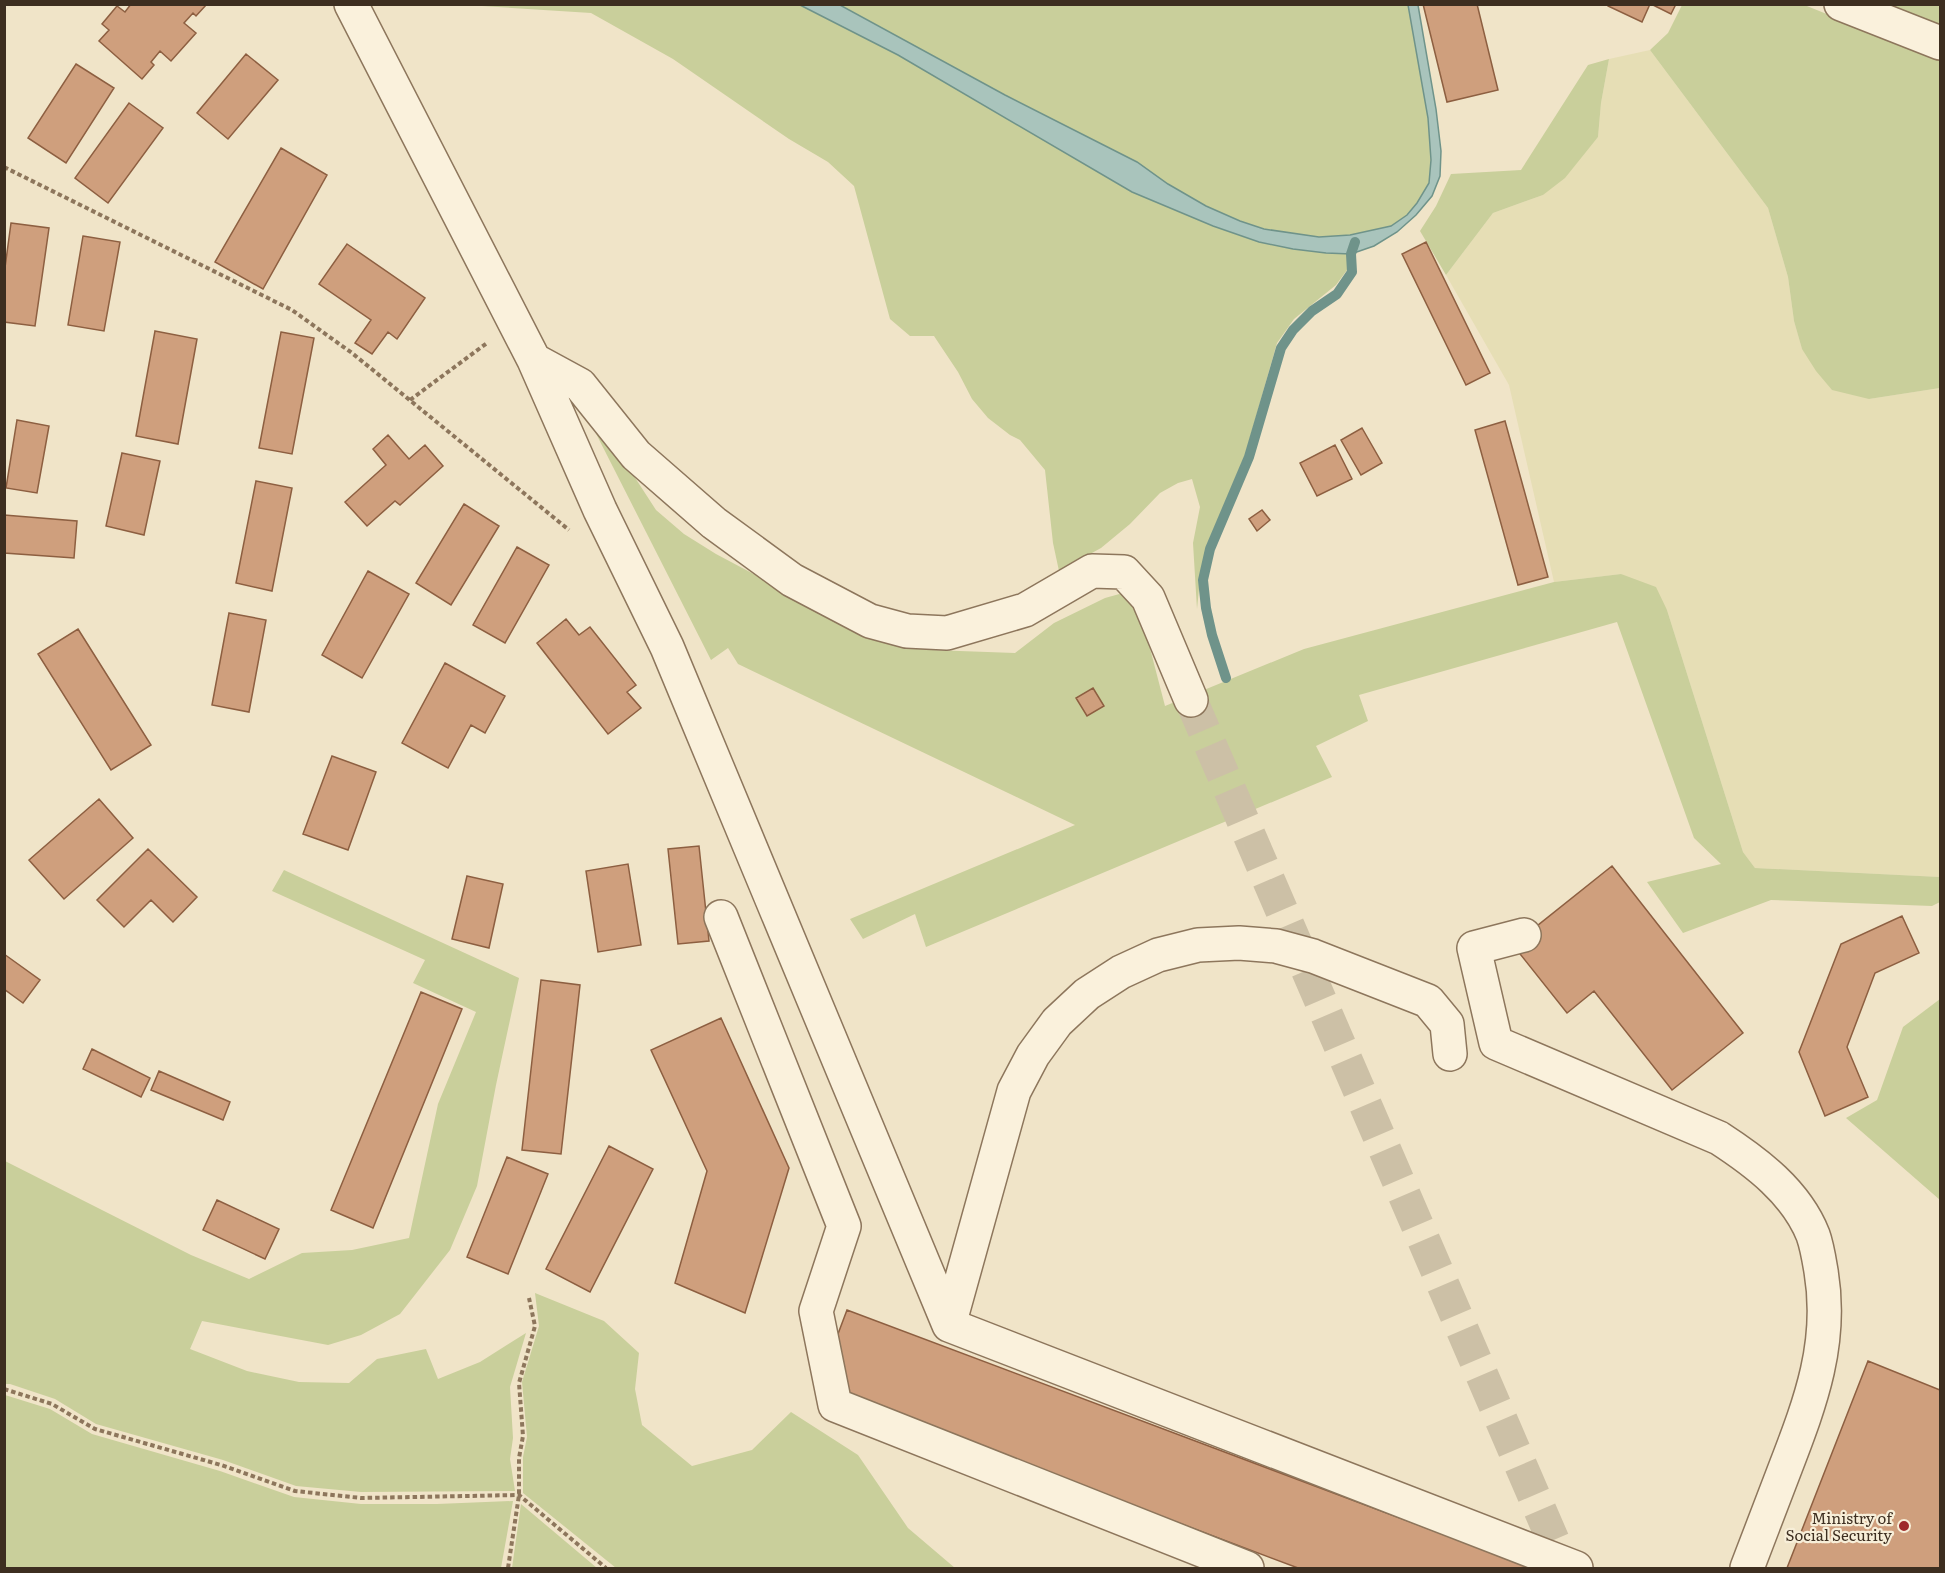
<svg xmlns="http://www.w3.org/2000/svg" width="1945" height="1573" font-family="Literata,serif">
	<rect width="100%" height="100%" fill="#f0e4c8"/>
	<path fill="#e6deb5" d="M1650 50 1768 208 1788 277 1794 321 1802 349 1869 399 1940 388V877L1755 868 1743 852 1667 610 1621 574 1554 582 1509 385 1446 275 1493 213 1543 195 1598 137 1601 103 1609 59Z"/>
	<path fill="#c9cf9b" d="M1802 4 1940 60V388L1869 399 1832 390 1816 371 1802 349 1794 321 1788 277 1768 208 1650 50 1668 33 1682 5Z
		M466 5H800L898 55 1132 192 1213 226 1259 242 1293 249 1326 253 1351 254 1347 270 1336 285 1294 319 1277 343 1245 455 1206 547 1200 579 1197 609 1193 543 1200 507 1192 479 1178 483 1160 493 1130 524 1101 548 1059 571 1053 543 1045 470 1020 440 1010 435 988 418 972 399 958 372 934 336H910L890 319 854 186 828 162 789 139 673 59 591 13Z
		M840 5H1408L1428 118 1431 160 1429 183 1417 203 1407 215 1391 226 1350 235 1319 237 1264 229 1240 221 1206 206 1168 184 1137 162 1005 95Z
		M1872 5H1940V33Z
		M1609 59 1601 103 1598 137 1565 178 1543 195 1493 213 1446 275 1420 231 1436 206 1451 174 1521 170 1588 65Z
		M580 402 595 416 656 510 684 534 716 554 852 626 890 641 932 650 1015 653 1054 623 1105 598 1123 593 1139 606 1165 706 1304 649 1554 582 1621 574 1656 587 1667 610 1743 852 1755 868 1940 877V902L1932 906 1771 900 1683 933 1647 882 1721 864 1694 838 1617 622 1359 695 1368 721 1316 746 1332 777 926 947 915 914 863 939 850 919 1075 825 738 664 728 648 711 660Z
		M284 870 519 978 496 1085 477 1186 450 1250 400 1314 361 1335 328 1345 202 1321 190 1349 247 1371 299 1382 349 1383 377 1359 426 1349 438 1379 480 1362 526 1333 510 1387 513 1438 510 1459 515 1491 361 1492 296 1486 223 1460 96 1424 55 1399 10 1384H5V1161L191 1255 249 1279 302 1253 352 1250 409 1238 438 1104 476 1012 413 983 425 960 272 891Z
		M1940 999V1200L1846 1118 1877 1100 1903 1027Z
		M535 1293 604 1321 639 1353 635 1389 642 1425 692 1466 752 1450 791 1412 858 1455 908 1528 955 1568H616L523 1493V1457L527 1437 522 1382 539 1326Z
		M5 1395 50 1409 92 1434 220 1471 294 1497 361 1504H437L513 1501 501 1568H5Z
		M521 1504 597 1568H512Z"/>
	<path fill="#a9c4bc" stroke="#6f938a" stroke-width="1.5" d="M800 5H840L1005 95 1137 162 1168 184 1206 206 1240 221 1264 229 1319 237 1350 235 1391 226 1407 215 1417 203 1429 183 1431 160 1428 118 1408 5H1418L1436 109 1441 151 1440 176 1432 196 1416 215 1397 232 1374 246 1351 254 1326 253 1293 249 1259 242 1213 226 1132 192 898 55Z"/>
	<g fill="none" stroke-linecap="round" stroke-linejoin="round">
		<path stroke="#6f938a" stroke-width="10" d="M1226 678 1212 635 1206 608 1203 580 1210 549 1249 457 1281 348 1293 330 1312 311 1337 294 1352 272 1351 254 1355 242"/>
	</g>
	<path fill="#cf9f7d" stroke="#8d5f41" stroke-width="1.5" d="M131 4H207L196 16 193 13 184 23 196 33 171 61 160 51 151 62 154 65 142 79 99 41 109 30 102 24 117 6 125 12Z
		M1423 4H1477L1498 90 1447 102Z
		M1608 4H1650L1642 22 1608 6Z
		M1651 4H1676L1671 14Z
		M246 54 278 80 228 139 197 113Z
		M76 64 114 88 66 163 28 138Z
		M129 103 163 128 108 203 75 178Z
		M281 148 327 175 263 289 215 262Z
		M11 223 49 228 35 326 4 322V275Z
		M83 236 120 242 104 331 68 325Z
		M1426 242 1490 373 1466 385 1402 254Z
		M347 244 425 298 397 339 388 332 372 354 355 343 371 320 319 284Z
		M155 331 197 339 178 444 136 436Z
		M281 332 314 338 292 454 259 448Z
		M17 420 49 426 37 493 6 488Z
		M1505 421 1548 577 1518 585 1475 430Z
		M1362 428 1382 463 1361 475 1341 440Z
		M388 435 409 459 425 445 443 466 400 505 395 501 367 526 345 502 386 465 373 449Z
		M1335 445 1352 479 1317 496 1300 463Z
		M122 453 160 461 144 535 106 526Z
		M256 481 292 488 272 591 236 583Z
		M464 504 499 526 451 605 416 583Z
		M1262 510 1270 520 1257 531 1249 519Z
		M4 515 77 521 74 558 4 553Z
		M517 547 549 565 505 643 473 625Z
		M368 571 409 594 362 678 322 655Z
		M229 613 266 620 249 712 212 705Z
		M566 619 579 635 590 627 636 685 627 692 641 708 608 734 537 643Z
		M78 629 151 745 111 770 38 654Z
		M445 663 505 696 485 733 471 725 448 768 402 743Z
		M1093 688 1104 706 1087 716 1076 698Z
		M332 756 376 772 348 850 303 834Z
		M99 799 133 838 64 899 29 860Z
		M699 846 709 941 678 944 668 849Z
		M148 849 197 897 173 922 151 900 124 927 97 900Z
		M628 864 641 945 598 952 586 871Z
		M1612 866 1743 1033 1672 1090 1594 991 1567 1013 1513 945Z
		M467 876 503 884 489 948 452 939Z
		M1902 916 1919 953 1875 973 1847 1047 1868 1097 1825 1116 1799 1052 1841 944Z
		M4 954 40 980 23 1003 4 989Z
		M541 980 580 985 561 1154 522 1150Z
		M421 992 462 1009 373 1228 331 1210Z
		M721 1018 789 1168 745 1313 675 1283 707 1171 651 1050Z
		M92 1049 150 1078 141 1097 83 1069Z
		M159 1071 230 1102 223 1120 151 1090Z
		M609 1146 653 1169 590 1292 546 1269Z
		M507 1157 548 1174 508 1274 467 1257Z
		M217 1200 279 1229 265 1259 203 1230Z
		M847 1310 1533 1568H1298L818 1387Z
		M1868 1361 1940 1390V1568H1787Z"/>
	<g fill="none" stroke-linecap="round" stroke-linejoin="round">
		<path stroke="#ccc0a6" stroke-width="33" stroke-dasharray="33 16" stroke-linecap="butt" d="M1191 700 1565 1568"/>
		<defs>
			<path id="minor" d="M351 4 534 360 600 510 667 647 949 1325 1576 1568
				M1841 4 1940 43
				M534 360 580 385 636 455 714 523 792 580 870 621 907 631 947 633 1025 610 1092 571 1124 572 1148 598 1191 700
				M721 917 844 1226 816 1311 835 1405 1247 1568
				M1524 935 1474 948 1496 1043 1719 1138C1756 1162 1796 1192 1813 1235 1817 1246 1819 1259 1821 1271 1833 1342 1811 1401 1786 1466 1773 1500 1760 1534 1747 1568
				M949 1325 1014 1091 1033 1055 1057 1022 1087 994 1121 972 1158 955 1198 945 1239 943 1276 946 1313 956 1428 1001 1447 1024 1450 1054"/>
		</defs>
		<use href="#minor" stroke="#8d765c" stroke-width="36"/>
		<path stroke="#8d765c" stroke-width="4" stroke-dasharray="4.5 3" stroke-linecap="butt" d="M4 167 292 310 352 353 569 530
			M410 400 487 343
			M4 1389 52 1404 95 1429 221 1465 295 1491 361 1498 519 1495 606 1568
			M508 1568 519 1495V1458L523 1436 519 1383 535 1326 529 1298"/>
		<use href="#minor" stroke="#faf1dc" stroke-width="33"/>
	</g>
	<circle fill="#9e2a2b" stroke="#f7eed8" stroke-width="2" cx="1904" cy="1526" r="6"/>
	<g text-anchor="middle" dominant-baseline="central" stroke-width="4.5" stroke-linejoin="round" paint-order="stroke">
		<g font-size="15" fill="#3d2e20" stroke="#f7eed8" text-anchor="end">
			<text x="1892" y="1517">Ministry of<tspan x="1892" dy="17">Social Security</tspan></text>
		</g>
	</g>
	<rect width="1945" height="1573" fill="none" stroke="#3d2e20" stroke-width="12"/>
</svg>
